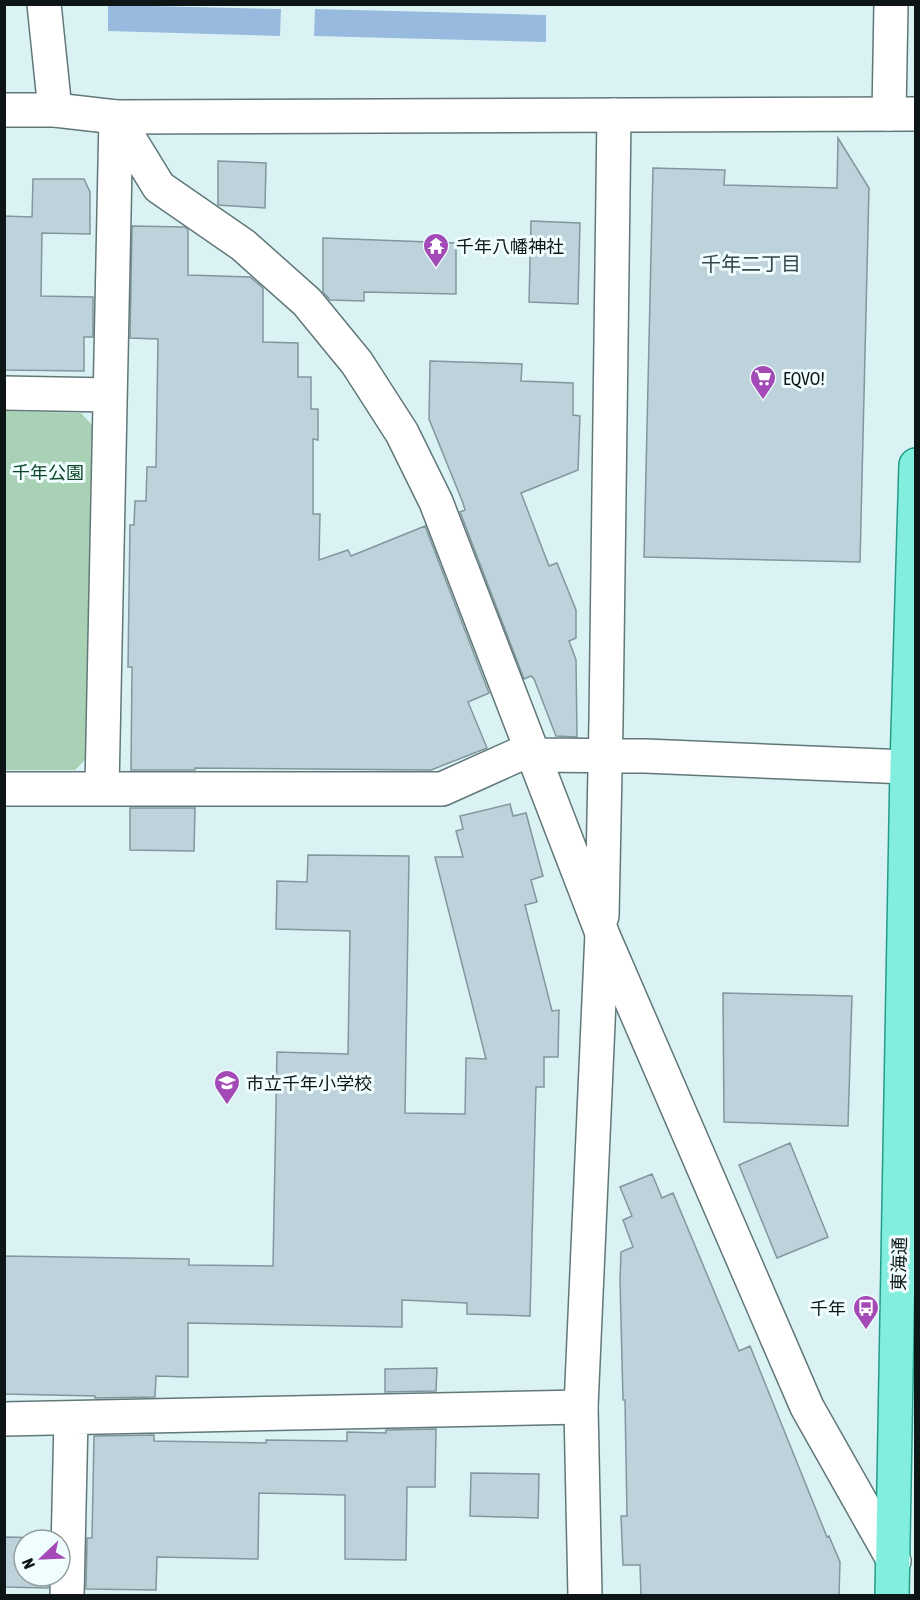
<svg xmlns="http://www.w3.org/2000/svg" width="920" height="1600" font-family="'Asap Condensed','Noto Sans JP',sans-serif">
	<rect width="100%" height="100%" fill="#daf2f4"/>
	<path fill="#a9d1b5" d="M5 411 81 413 93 426 88 757 75 770H5Z"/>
	<path fill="#97bade" d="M108 5 281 9 280 36 108 31Z
		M315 9 546 15V42L314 36Z"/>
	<path fill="#bed2db" stroke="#82969e" stroke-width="1.5" d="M838 138 869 188 860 562 644 557 653 168 725 170 724 185 837 188Z
		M218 161 266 163 265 208 218 205Z
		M33 179H84L90 192V234L42 233 41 296 93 297V337H84V371L4 370V216L32 217Z
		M531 221 580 223 578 304 529 302Z
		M132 226 185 227 188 230V275L250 277 263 288V342L298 343V377H311V409H318V440L313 439V514H320L319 560 348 550 351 556 425 526 489 693 468 702 487 748 431 770 195 768V770H131L132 667H128L130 525H134L135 501H146L147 467H156L158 339 130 338Z
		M323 238 456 243V294L364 292V301L330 300 323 292Z
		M430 361 522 364 521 381 573 383V415L580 416 578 470 521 493 549 566 557 563 576 610V638L569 641 576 660 577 737 556 736 534 679 531 676 524 679 460 512 465 510 463 503 429 419Z
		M510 804 513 816 526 813 543 876 531 880 537 902 525 905 552 1011 559 1010 558 1057H544V1087H536L530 1316 467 1314V1303L402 1300V1327L188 1323V1377L156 1376 155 1397 95 1398V1396L4 1394V1256L189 1259V1265L273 1266 277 1052 348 1054 350 931 276 929 277 881 307 882 308 855 409 856 405 1113 465 1114 466 1058 486 1059 435 857H463L456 831 463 829 460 816Z
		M130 808H195L194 851 130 850Z
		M723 993 852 996 848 1126 724 1122Z
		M790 1143 828 1237 777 1258 739 1165Z
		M652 1174 662 1198 673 1193 739 1351 750 1346 827 1537 829 1536 840 1562 839 1596H641L640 1565H623L621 1516H627L625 1400H623L620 1280 621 1252 633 1247 623 1220 632 1216 620 1187Z
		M437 1368 436 1391 385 1392V1369Z
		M436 1429 435 1487H407L406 1560 345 1559V1495L259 1493 258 1559 157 1557 156 1590 86 1589 87 1538H92L94 1436 154 1435V1441L266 1443V1440L347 1441V1432L386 1433V1430Z
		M471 1473 539 1474 538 1518 470 1516Z
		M4 1537 50 1538V1540H24V1576H49L48 1588 4 1587Z"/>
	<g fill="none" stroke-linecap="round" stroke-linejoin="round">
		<defs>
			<path id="street" d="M44 4 55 110
				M889 114 891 4
				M116 117 159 187 243 245 307 302 357 363 402 433 436 502 602 933 807 1407 894 1561
				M4 393 110 395
				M533 755 645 756 907 767
				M102 788 116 117
				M4 789H442L531 749
				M602 916 606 721 614 115
				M4 1419 581 1407
				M67 1596 71 1418"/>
			<path id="secondary" d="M4 110H55L116 117 916 114
				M585 1596 581 1407 602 933"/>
			<path id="primary" d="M892 1596 907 767 916 465"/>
		</defs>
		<use href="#street" stroke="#617778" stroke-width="36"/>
		<use href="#secondary" stroke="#617778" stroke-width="36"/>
		<use href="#primary" stroke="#239c8a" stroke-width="36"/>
		<use href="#street" stroke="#fff" stroke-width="33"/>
		<use href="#secondary" stroke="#fff" stroke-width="33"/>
		<use href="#primary" stroke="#82efde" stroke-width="33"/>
	</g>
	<defs>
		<symbol id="temple-pin" viewBox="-11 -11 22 30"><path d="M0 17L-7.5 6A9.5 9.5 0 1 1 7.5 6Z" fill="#a44ab6" stroke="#effdfe"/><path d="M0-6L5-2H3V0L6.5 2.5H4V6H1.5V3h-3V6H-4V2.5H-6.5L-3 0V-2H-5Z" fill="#fff"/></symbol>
		<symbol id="supermarket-pin" viewBox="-11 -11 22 30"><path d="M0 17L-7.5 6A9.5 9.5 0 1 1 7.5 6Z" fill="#a44ab6" stroke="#effdfe"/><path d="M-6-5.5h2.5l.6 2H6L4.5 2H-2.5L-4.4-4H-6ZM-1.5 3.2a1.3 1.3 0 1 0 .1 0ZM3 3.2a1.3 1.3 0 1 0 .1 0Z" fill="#fff"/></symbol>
		<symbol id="school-pin" viewBox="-11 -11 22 30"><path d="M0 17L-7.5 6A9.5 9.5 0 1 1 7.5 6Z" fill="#a44ab6" stroke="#effdfe"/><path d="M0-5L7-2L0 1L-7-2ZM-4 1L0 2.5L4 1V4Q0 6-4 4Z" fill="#fff"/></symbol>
		<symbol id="bus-pin" viewBox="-11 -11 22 30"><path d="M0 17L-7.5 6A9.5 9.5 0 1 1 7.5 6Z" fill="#a44ab6" stroke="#effdfe"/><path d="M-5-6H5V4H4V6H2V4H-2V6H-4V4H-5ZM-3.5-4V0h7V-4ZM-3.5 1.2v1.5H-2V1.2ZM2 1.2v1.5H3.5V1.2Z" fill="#fff"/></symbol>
	</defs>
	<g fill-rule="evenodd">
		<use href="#temple-pin" x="421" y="231" width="30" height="40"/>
		<use href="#supermarket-pin" x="748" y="363" width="30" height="40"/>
		<use href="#school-pin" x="212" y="1068" width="30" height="40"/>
		<use href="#bus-pin" x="851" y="1293" width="30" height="40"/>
	</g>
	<g text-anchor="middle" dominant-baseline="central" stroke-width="6" stroke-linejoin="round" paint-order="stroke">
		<g font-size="18" fill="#0d1516" stroke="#effdfe" text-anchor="start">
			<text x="456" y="246">千年八幡神社</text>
			<text x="783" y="378">EQVO!</text>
			<text x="246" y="1083">市立千年小学校</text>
			<text x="846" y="1308" text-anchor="end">千年</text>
		</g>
		<g font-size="18" fill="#0e4426" stroke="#effdfe">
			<text x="48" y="472">千年公園</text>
		</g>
		<g font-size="18" fill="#0d1516" stroke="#effdfe">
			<text transform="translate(899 1264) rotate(-89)">東海通</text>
		</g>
		<g font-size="20" fill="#34484a" stroke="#effdfe">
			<text x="751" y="263">千年二丁目</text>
		</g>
	</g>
	<rect width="920" height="1600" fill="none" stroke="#0d1516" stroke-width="12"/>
	<g transform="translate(42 1558) rotate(247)"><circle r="28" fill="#effdfe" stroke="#95a0a1" stroke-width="1.5"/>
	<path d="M0-4.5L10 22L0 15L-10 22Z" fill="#a44ab6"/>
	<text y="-9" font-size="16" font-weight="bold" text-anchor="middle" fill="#0d1516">N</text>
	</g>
</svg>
